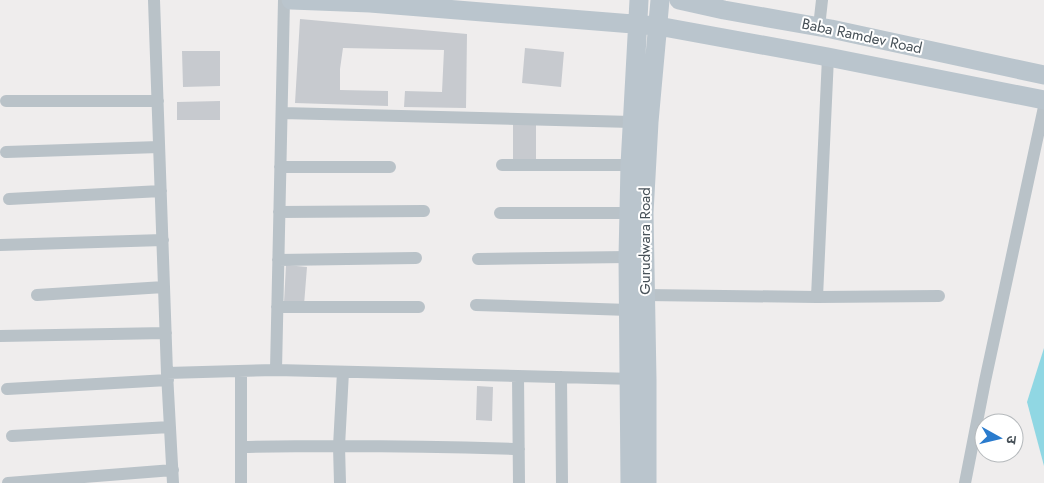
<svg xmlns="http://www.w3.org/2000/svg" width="1044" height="483" font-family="Jost,'Noto Sans Devanagari',sans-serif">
	<rect width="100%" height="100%" fill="#efeded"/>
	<path fill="#90d7e3" d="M1044 348V466L1027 402Z"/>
	<path fill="#c7cacf" d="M300 19 467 34 466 108 404 107 405 91 442 92 444 50 343 48 340 69V90L388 91V106L295 103Z
		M525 48 564 52 561 87 522 83Z
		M182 51H220V86L183 87Z
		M220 101V120H177V102Z
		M513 121H536V159H513Z
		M286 265 307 267 304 305 284 303Z
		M477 386 493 387 492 421 476 420Z"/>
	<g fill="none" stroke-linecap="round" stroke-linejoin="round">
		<path stroke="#b9c2c8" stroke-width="12" d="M154 0 167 373
			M819 27 822 0
			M6 101H158
			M282 113 632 122
			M6 152 159 147
			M502 165H630
			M280 167H390
			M9 199 161 191
			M279 212 424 211
			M500 213H629
			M0 245 163 240
			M478 259 628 257
			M278 260 416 258
			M37 295 164 287
			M645 295 817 297 939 296
			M817 297 828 57
			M476 305 629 310
			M277 307H419
			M0 336 166 333
			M276 370 284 0
			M518 376 519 483
			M561 377 562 483
			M7 389 168 380
			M12 436 170 427
			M241 447C333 445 426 446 519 449
			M8 483 173 470
			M173 483 167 373 276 370 635 379
			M241 483V371
			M340 483 339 446 343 372
			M965 483 985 381 1044 107"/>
		<path stroke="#bac5cd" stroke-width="19" d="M291 0 370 3 658 26 828 57 1044 100
			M679 0 724 10 831 29 1044 75
			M630 483 628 257 630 165 639 0
			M647 483V379L644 213 649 122 660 0"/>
	</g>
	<g text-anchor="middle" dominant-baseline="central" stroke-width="4" stroke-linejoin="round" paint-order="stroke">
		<g font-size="15" fill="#475158" stroke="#fff">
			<text transform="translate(862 36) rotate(12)">Baba Ramdev Road</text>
			<text transform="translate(645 241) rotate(-90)">Gurudwara Road</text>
		</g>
	</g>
	<g transform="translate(999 438) rotate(98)"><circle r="24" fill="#ffffff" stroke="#b5b9bc"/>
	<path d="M0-4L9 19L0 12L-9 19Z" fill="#2a7bcd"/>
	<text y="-8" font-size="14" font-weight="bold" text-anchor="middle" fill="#475158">उ</text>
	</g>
</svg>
